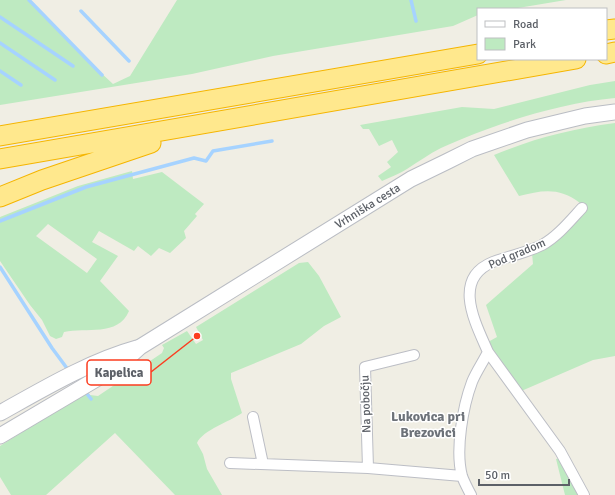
<svg xmlns="http://www.w3.org/2000/svg" width="615" height="495" font-family="Signika,sans-serif">
	<rect width="100%" height="100%" fill="#f0eee4"/>
	<path fill="#beeac1" fill-rule="evenodd" d="M0 0H30L85 58 113 84 130 76 177 0H566L512 9H478V15L453 26 273 56 192 74 0 105Z
		M615 81V98C558 103 492 125 441 148 429 154 418 162 407 169 399 174 390 177 382 181L378 176 391 167 387 162 398 152 392 140 379 146 369 129H363L360 125 462 107 494 109 590 85Z
		M615 123V356L593 360 519 392 488 342 497 337 486 305 533 264 532 253 580 214V203C560 187 542 190 519 196L494 155C535 138 571 129 615 123Z
		M132 171 133 179 162 172 204 204 195 214 197 216 184 231 186 238 170 253 159 248 151 256 138 246 134 251 99 231 92 242 118 256 100 281 129 311C118 337 86 327 64 332L62 337 56 339 50 336 42 320 30 305 0 261V217L78 186ZM48 224 97 259 87 273 36 236Z
		M308 262 319 276 341 317 324 326 301 344 231 373V379L242 413C229 422 203 430 197 443L203 454 207 469 222 495H175L115 433 46 495H11L0 477V446L87 391 90 395 98 396 162 353 164 348 162 345 187 331 196 344 203 340 196 327 299 263Z
		M561 458 580 495H565L556 459Z"/>
	<g fill="none" stroke-linecap="round" stroke-linejoin="round">
		<path stroke="#a6d3ff" stroke-width="3.5" d="M29 0 102 75
			M411 0 416 21
			M81 11 129 61
			M0 17 73 66
			M0 43 55 80
			M0 71 21 85
			M0 221 86 187 194 158 206 161 213 151 272 141
			M0 267 52 348 69 371
			M84 390 91 399"/>
		<defs>
			<path id="street" d="M488 352C476 324 451 279 493 262 509 256 526 253 542 245 557 237 570 221 582 208
				M253 417 263 464
				M230 463 368 468 462 476
				M368 468 365 367 414 355
				M471 495C468 489 464 482 462 476 455 450 463 406 472 382 476 372 483 362 488 352L560 451 584 495"/>
			<g id="secondary">
				<path d="M0 413C43 389 90 361 137 348"/>
				<path id="s1" d="M0 436 120 365 140 347 411 179 448 161 472 149 527 130 585 116 615 112"/>
			</g>
			<path id="highway" d="M606 30 615 29
				M606 54 615 52
				M0 136 478 54
				M0 159 576 59
				M0 197 42 180 151 143"/>
		</defs>
		<use href="#street" stroke="#bcbec5" stroke-width="12"/>
		<use href="#secondary" stroke="#babdc4" stroke-width="17"/>
		<use href="#highway" stroke="#f5b500" stroke-width="21"/>
		<use href="#street" stroke="#fff" stroke-width="10"/>
		<use href="#secondary" stroke="#fff" stroke-width="15"/>
		<use href="#highway" stroke="#ffe88d" stroke-width="19"/>
	</g>
	<g text-anchor="middle" dominant-baseline="central" stroke-width="3" stroke-linejoin="round" paint-order="stroke">
		<g font-size="12" fill="#5c6067" stroke="#fff">
			<text stroke="none"><textPath href="#s1" startOffset="434">Vrhniška cesta</textPath></text>
			<text transform="translate(517 254) rotate(-23)">Pod gradom</text>
			<text transform="translate(366 404) rotate(-92)">Na pobočju</text>
		</g>
		<g font-size="14" font-weight="bold" fill="#6d7279" stroke="#fff">
			<text x="428" y="416">Lukovica pri<tspan x="428" dy="16">Brezovici</tspan></text>
		</g>
	</g>
	<path fill="none" stroke="#fc3c1f" stroke-width="1.5" d="M197 336L151 372"/>
	<circle fill="#fc3c1f" stroke="#fff" stroke-width="1.5" cx="197" cy="336" r="4"/>
	<rect fill="#fff" stroke="#fc3c1f" stroke-width="1.5" x="87" y="360" width="64" height="25" rx="4"/>
	<g font-size="13" text-anchor="middle" font-weight="bold" fill="#5c6067">
		<text x="119" y="377">Kapelica</text>
	</g>
	<rect x="477" y="8" width="130" height="52" fill="#ffffff" stroke="#bebfc2"/>
	<rect x="485" y="21" width="20" height="6" fill="#ffffff" stroke="#bebfc2"/>
	<text x="513" y="28" font-size="12" fill="#5c6067">Road</text>
	<rect x="485" y="38" width="20" height="12" fill="#beeac1" stroke="#bebfc2"/>
	<text x="513" y="48" font-size="12" fill="#5c6067">Park</text>
	<path d="M479 479v6h90v-6" fill="none" stroke="#5c6067" stroke-width="2"/>
	<text x="485" y="479" font-size="12" fill="#5c6067" stroke="#ffffff" stroke-width="3" paint-order="stroke">50 m</text>
</svg>
